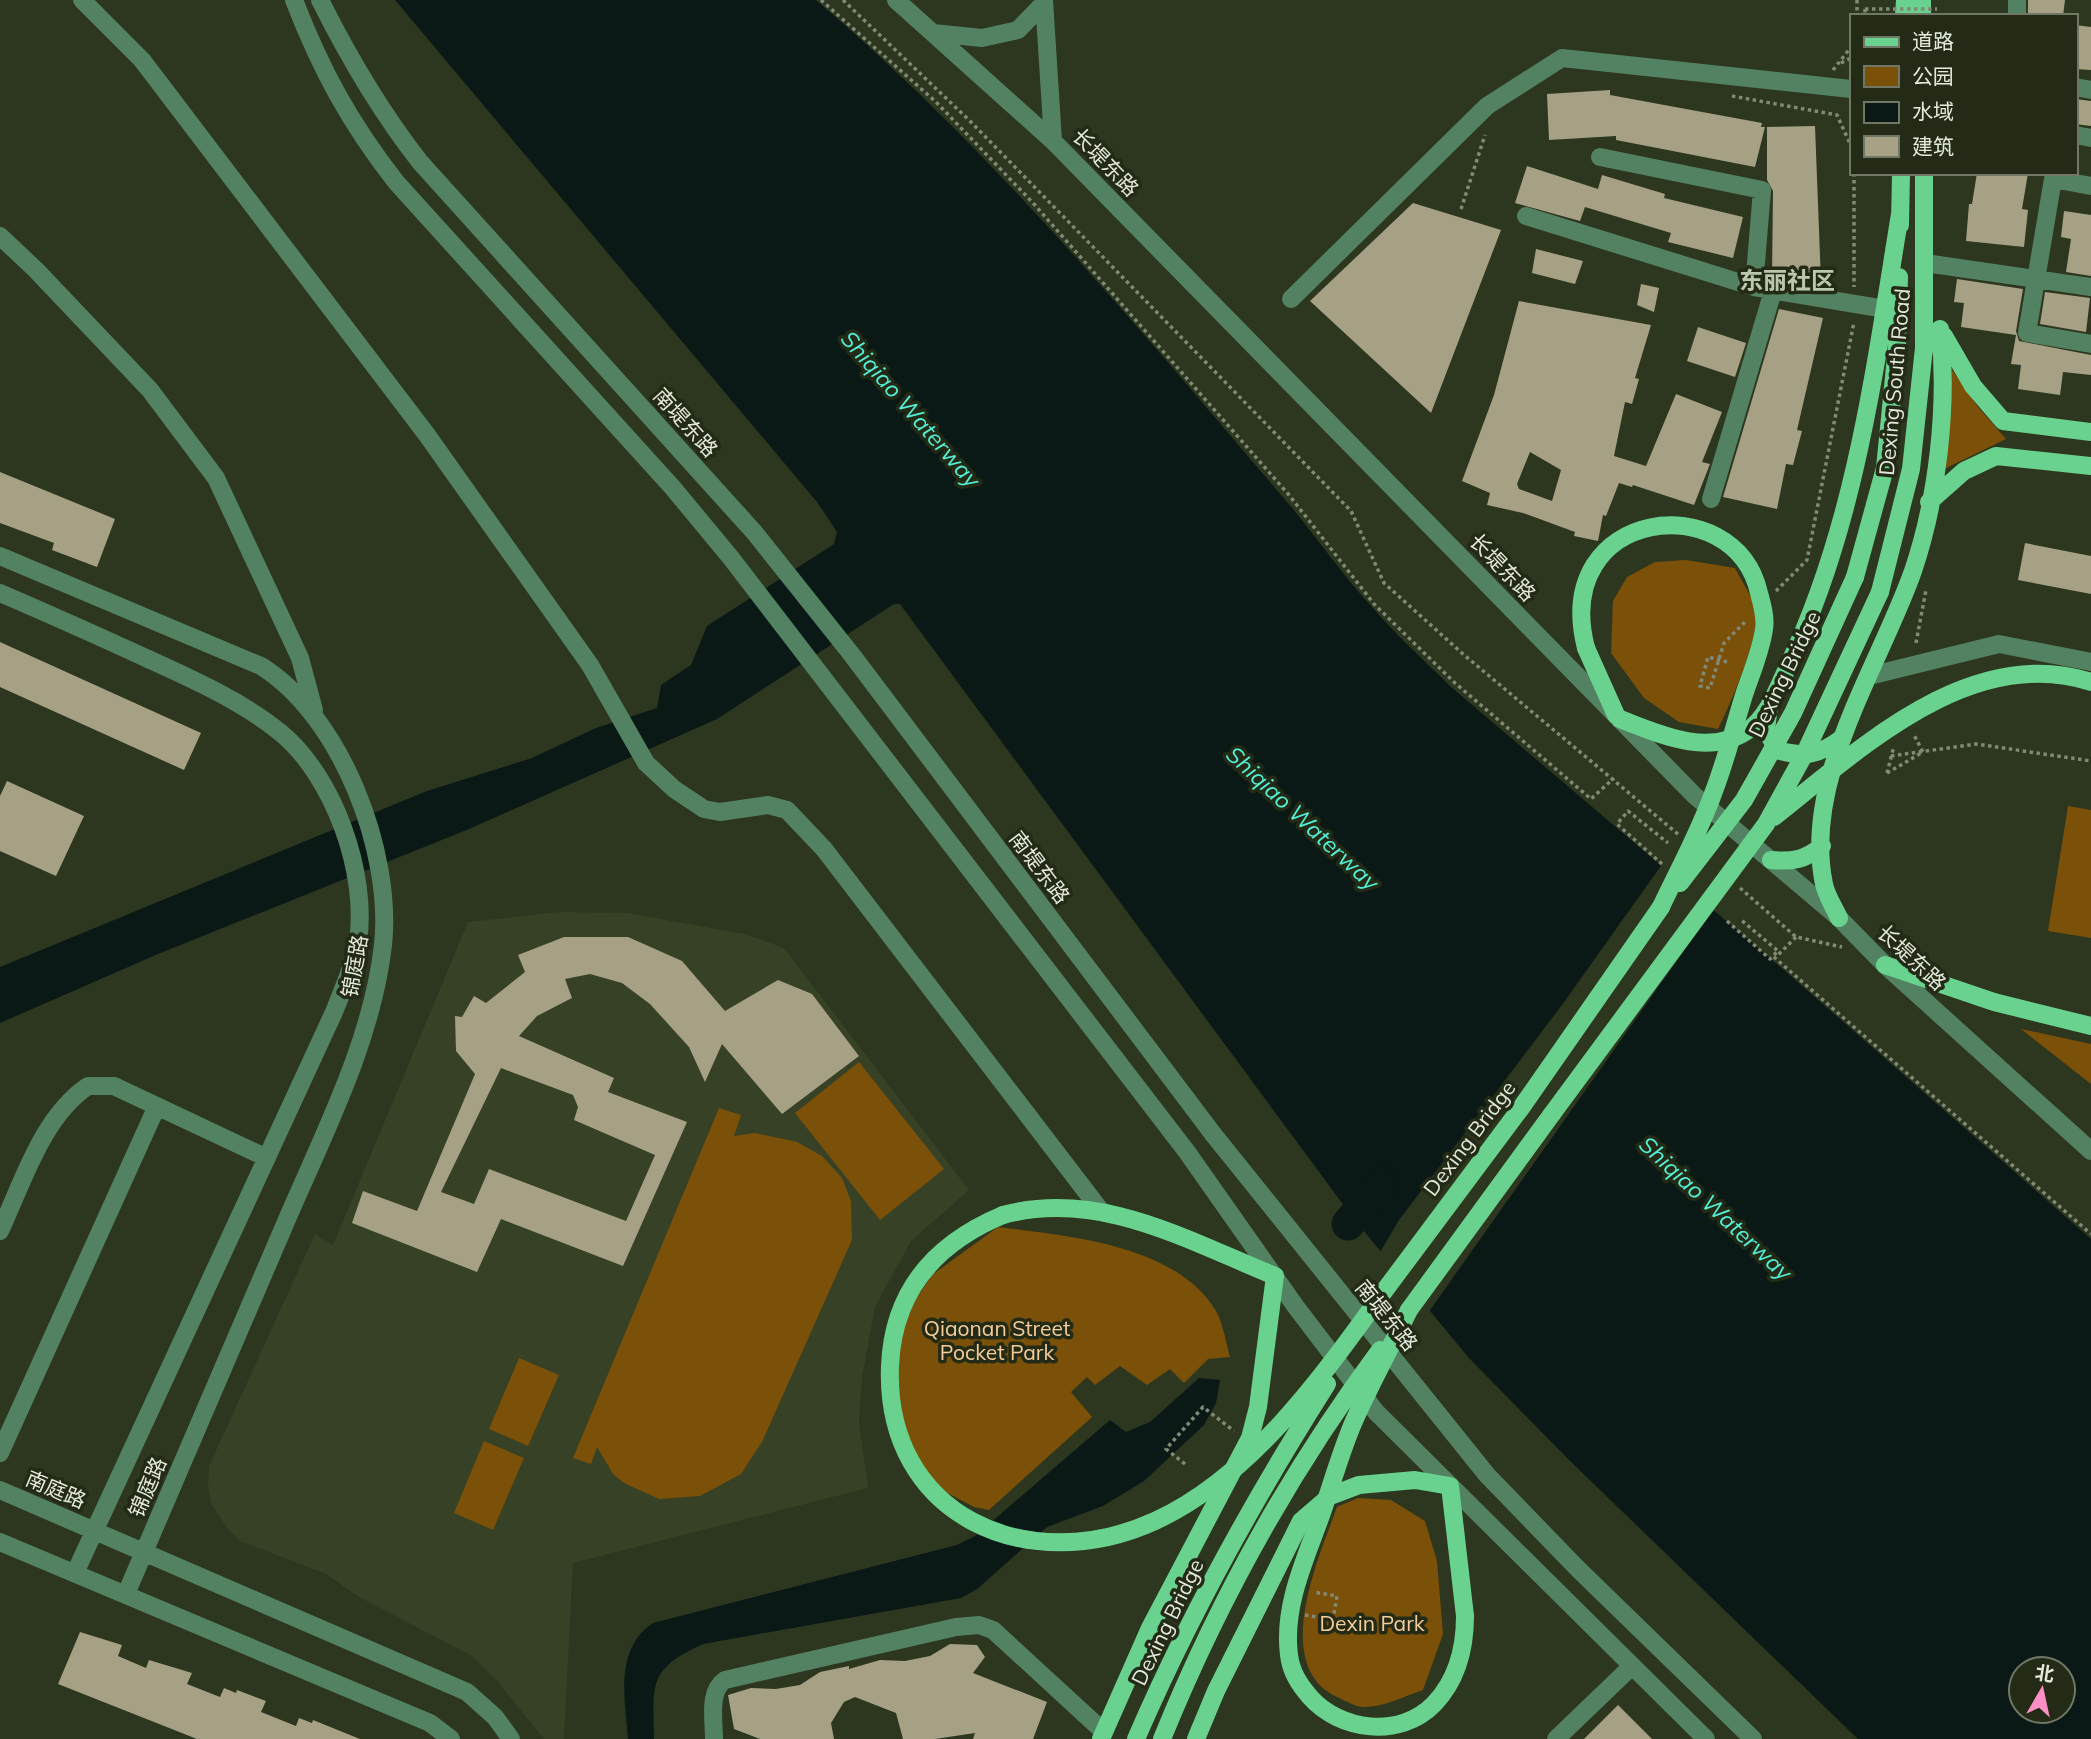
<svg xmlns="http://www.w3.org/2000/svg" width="2091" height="1739" font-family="Mulish,'Noto Sans SC',sans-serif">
	<rect width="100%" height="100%" fill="#2d361f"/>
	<path fill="#374125" d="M559 912 627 913 745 934 784 948 969 1190 911 1241 875 1307 862 1378 859 1422 868 1488 573 1563 564 1739H544L498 1682 472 1656 361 1598 326 1574 240 1541 227 1528 211 1503 208 1486 209 1466 315 1234 333 1245 468 922Z"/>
	<path fill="#7b5008" d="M1951 368 1978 407 2006 439 1940 471Z
		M1686 560 1735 568C1741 580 1750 593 1755 606 1763 631 1730 705 1718 729L1679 722 1644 698 1611 653 1613 601 1627 577 1655 562Z
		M2068 806 2091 810V938L2048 931Z
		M2021 1029 2091 1044V1084Z
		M859 1062 944 1169 880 1220 795 1113Z
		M719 1108 741 1115 734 1136 755 1133 797 1142 822 1156 842 1178 851 1201 852 1240 762 1442 741 1474 700 1496 659 1499 624 1483 613 1474 597 1447 591 1464 573 1458Z
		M998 1227C1067 1236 1176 1244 1216 1311 1223 1323 1226 1343 1230 1357L1208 1359 1184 1383 1170 1369 1147 1385 1120 1366 1095 1385 1087 1377 1071 1392 1092 1417 989 1510 974 1507 936 1487 905 1436 895 1364 904 1317 932 1275Z
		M519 1358 559 1375 528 1446 489 1429Z
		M484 1441 524 1458 493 1530 454 1513Z
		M1358 1498 1391 1500 1425 1521 1437 1561 1443 1634 1423 1690C1405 1696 1382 1708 1362 1707 1354 1706 1344 1700 1337 1697 1270 1666 1319 1557 1337 1507Z"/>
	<path fill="#0a1916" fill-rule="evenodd" d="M395 0H816C989 147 1135 324 1282 496 1313 532 1340 572 1372 607 1396 635 1424 660 1450 686L1792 977 2091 1239V1739H1858L1568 1459 1469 1358 1353 1218 900 604H894L717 719 469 829 158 954 0 1023V967L427 791 532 758 596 728 657 708 661 685 691 665 707 626 834 544 837 532 817 502ZM2021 1669H2063V1711H2021Z
		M1199 1378 1220 1380 1216 1403 1204 1425 1144 1481 1103 1506 1047 1527 977 1589 961 1598 703 1644C648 1669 653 1683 654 1739H628C625 1699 614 1649 653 1623L957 1545 975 1536 1110 1420 1126 1432 1150 1422Z"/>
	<path fill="#2d361f" d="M1663 863 1715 907 1428 1313 1379 1254 1399 1220 1562 1005Z"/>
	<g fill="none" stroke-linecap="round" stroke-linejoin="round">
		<path stroke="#0a1916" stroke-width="33" d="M1348 1224 1382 1184"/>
	</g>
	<path fill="#a6a185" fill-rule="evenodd" d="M2028 0H2065L2063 16H2028Z
		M2075 25 2091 27V70L2075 69Z
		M1610 90V95L1762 123 1761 127H1765L1755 167 1616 140V136L1549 140 1547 94Z
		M2075 99 2091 101V126L2075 124Z
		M1815 126 1821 282 1772 279 1773 191 1767 180V127Z
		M1527 166 1598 189 1602 175 1665 194 1664 198 1743 217 1733 258 1668 242 1671 233 1585 207 1580 221 1515 203Z
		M1977 173H2028L2022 209 2028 210 2024 247 1966 241 1969 204H1972Z
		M1413 203 1501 230 1431 413 1310 301Z
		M2064 211 2091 215V276L2066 272 2071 239 2061 237Z
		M1536 249 1583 261 1575 284 1532 273Z
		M1957 279 2023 289 2016 331 2019 341 2091 355V375L2063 372 2060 395 2018 389 2021 365 2011 364 2016 335 1961 327 1964 303 1954 302Z
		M1641 284 1659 288 1654 312 1637 305Z
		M2045 292 2090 298 2086 332 2040 324Z
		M1519 301 1651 325 1635 378 1639 379 1632 404 1625 402 1614 456 1646 466 1676 394 1722 412 1702 462 1710 464 1694 505 1633 485 1632 487 1619 483 1606 516 1603 515 1598 541 1574 536 1575 532 1523 513 1487 505 1490 493 1462 481 1494 395ZM1530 452 1561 470 1552 501 1519 489 1517 484Z
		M1779 309 1823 318 1797 430 1802 431 1793 465 1786 464 1777 509 1723 497Z
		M1698 327 1746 343 1735 377 1687 361Z
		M0 472 115 519 97 567 52 550 54 543 0 523Z
		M2025 543 2091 556V594L2018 580Z
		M0 642 201 733 184 770 0 687Z
		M7 781 84 816 56 876 0 851V796Z
		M564 937H628L682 961 725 1011 778 980 812 994 859 1056 782 1114 722 1044 705 1082 689 1047 650 1004 622 983 590 974 565 979 572 998 537 1016 519 1036 614 1078 608 1092 687 1122 623 1266 501 1219 477 1272 352 1223 363 1191 417 1211 475 1074 456 1051 455 1016 462 1017 474 996 486 1003 525 972 518 955ZM501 1068 573 1095 578 1107 574 1120 655 1155 626 1221 489 1169 474 1204 441 1192Z
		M80 1632 122 1645 118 1656 146 1668 149 1660 192 1673 187 1684 220 1697 224 1688 236 1693 237 1690 266 1701 261 1712 296 1726 299 1718 312 1723 313 1720 360 1739H197L58 1684Z
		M950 1644 977 1645 985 1657 973 1673 1047 1702 1033 1739H973L975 1733 935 1739H903L896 1713 855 1697 844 1702 831 1723 834 1739H760L734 1729 728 1695 751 1688 776 1689 800 1685 820 1672 849 1666V1669L880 1660 905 1661 930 1656Z
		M1618 1705 1652 1739H1584Z"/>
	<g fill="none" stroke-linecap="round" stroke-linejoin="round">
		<path stroke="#828976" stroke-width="3.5" stroke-dasharray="3.5 3.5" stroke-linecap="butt" d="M821 0 936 102 1034 204 1289 495 1374 604 1455 683 1591 799 1614 778
			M843 0 970 121 1351 511 1384 583 1463 654 1679 835
			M1857 0V16
			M1865 9V16
			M1841 63 1851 58
			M1833 70 1851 47
			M1732 96 1837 115 1851 146
			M1854 173V287
			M1461 209 1485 135
			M1776 591 1807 560 1854 322
			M1916 643 1926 590
			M1727 662 1708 657 1700 686 1710 688 1724 643 1746 621
			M1891 756 1976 744 2091 761
			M1887 773 1894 746
			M1662 864 1617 824 1628 811 1668 843
			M1740 888 1796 937 1842 947
			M1727 921 1770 959 1778 951 1740 919
			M1796 937 1775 958 2091 1234
			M1185 1464 1166 1449 1203 1407 1234 1431
			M1305 1615 1333 1620 1337 1596 1313 1592"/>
		<path stroke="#528261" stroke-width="18" d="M82 0 142 60 427 435 590 665 646 763 674 789 704 809 720 812 768 805 787 810 824 849 1101 1211
			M294 0C321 70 350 123 396 182L673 488 731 558 1187 1152 1296 1307 1376 1412 1706 1739
			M320 0C349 58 380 111 420 162L754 532 852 655 1213 1134 1487 1475 1578 1569 1753 1739
			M896 0 1053 141 1695 796 1839 918 1885 965 2091 1151
			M1044 0 1053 141
			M2017 0V16
			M933 33 982 38 1018 30 1044 3
			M2075 87 2091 90
			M2075 135 2091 138
			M1600 157 1762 190 1754 287
			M2091 186 2053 179 2027 333 2091 344
			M1526 216 1754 287 1885 309
			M0 236 36 270 150 390 216 478 300 658 314 710
			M1925 263 2091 287
			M1291 299 1487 106 1562 58 1851 89
			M1711 499 1773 291
			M0 556 261 666C341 716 393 852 383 945 372 1042 323 1135 285 1224 232 1347 179 1471 126 1594
			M0 593C49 614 98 636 146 658 192 679 242 701 281 733 334 777 368 873 358 941 354 965 343 989 334 1012L75 1573
			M1869 676 1999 644 2091 662
			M0 1231C23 1182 42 1117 88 1086H114L267 1158
			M0 1453 157 1106
			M0 1490 467 1692 495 1717 511 1739
			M0 1542 430 1723 451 1739
			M714 1739C714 1720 708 1691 725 1680L956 1627 979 1625 993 1630 1104 1732
			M1556 1739 1632 1666"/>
		<path stroke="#68d28e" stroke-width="18" d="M1922 0V16
			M1904 16 1905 0
			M1900 225 1901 173
			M1944 336 1973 386 2003 421 2091 432
			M1929 502 1964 471 1996 456 2091 466
			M1855 577 1885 468 1897 347 1899 277
			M1880 592 1911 469 1924 348V173
			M1586 648 1616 715
			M1769 707 1766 729 1777 750C1804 758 1820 755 1842 738
			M1620 719C1659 734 1707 757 1747 731 1769 716 1778 687 1789 664 1856 523 1875 367 1900 214
			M1771 860C1792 862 1805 860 1822 846
			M1839 918C1834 907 1826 895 1824 884 1802 779 1880 665 1913 571 1938 497 1948 405 1940 329
			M1885 965 1994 1002 2091 1026
			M1003 1215C1100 1189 1188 1241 1275 1276L1258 1407 1250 1438 1150 1628 1101 1739
			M1382 1294 1521 1108 1661 907
			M1409 1310 1552 1114
			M1196 1739 1216 1691 1301 1521 1330 1496 1359 1485 1415 1480 1450 1486 1465 1616"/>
		<path stroke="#828976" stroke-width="3.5" stroke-dasharray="3.5 3.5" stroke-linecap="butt" d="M1865 9H1937
			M1887 773 1923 752 1914 735"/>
		<path stroke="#68d28e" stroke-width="18" d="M1586 648C1550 507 1735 486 1759 593 1762 604 1766 618 1764 629 1761 651 1751 674 1744 695 1734 727 1726 760 1714 791 1700 831 1679 869 1661 907
			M1774 817C1860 749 1971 643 2091 682
			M1680 883 1744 800 1793 713 1855 577
			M1552 1114 1766 824 1804 755 1880 592
			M1003 1215C936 1243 893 1290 890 1366 884 1516 1028 1579 1155 1521 1251 1477 1322 1377 1382 1294
			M1409 1310C1391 1347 1371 1383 1354 1421 1340 1453 1331 1488 1319 1521 1303 1564 1283 1609 1289 1655 1291 1672 1299 1684 1310 1697 1340 1731 1400 1739 1434 1704 1457 1680 1465 1647 1465 1616
			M1136 1739C1190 1614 1254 1499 1327 1384
			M1162 1739C1218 1601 1291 1470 1380 1350"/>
	</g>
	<g text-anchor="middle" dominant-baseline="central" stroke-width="7" stroke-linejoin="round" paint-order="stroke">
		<g font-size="21" fill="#e3e9db" stroke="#232b16">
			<text transform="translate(1106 162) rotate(46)">长堤东路</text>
			<text transform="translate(1894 382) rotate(-85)">Dexing South Road</text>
			<text transform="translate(686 422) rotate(48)">南堤东路</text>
			<text transform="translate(1503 567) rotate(46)">长堤东路</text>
			<text transform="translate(1784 674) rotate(-64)">Dexing Bridge</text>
			<text transform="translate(1040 867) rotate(53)">南堤东路</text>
			<text transform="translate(1912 957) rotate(43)">长堤东路</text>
			<text transform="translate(354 966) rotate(-80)">锦庭路</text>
			<text transform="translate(1469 1138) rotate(-53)">Dexing Bridge</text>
			<text transform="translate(1387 1315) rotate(51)">南堤东路</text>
			<text transform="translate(147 1487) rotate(-67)">锦庭路</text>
			<text transform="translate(56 1489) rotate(23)">南庭路</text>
			<text transform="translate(1167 1622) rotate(-64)">Dexing Bridge</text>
		</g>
		<g font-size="21" fill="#f6cd9a" stroke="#232b16">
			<text x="997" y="1328">Qiaonan Street<tspan x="997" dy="24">Pocket Park</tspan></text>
			<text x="1372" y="1623">Dexin Park</text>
		</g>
		<g font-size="23" font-style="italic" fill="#54efd7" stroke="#232b16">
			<text transform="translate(911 409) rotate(49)">Shiqiao Waterway</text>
			<text transform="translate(1303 818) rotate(43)">Shiqiao Waterway</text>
			<text transform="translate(1716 1208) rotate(43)">Shiqiao Waterway</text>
		</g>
		<g font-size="24" font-weight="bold" fill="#bcc8ad" stroke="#232b16">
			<text x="1787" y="280">东丽社区</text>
		</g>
	</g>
	<rect x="1850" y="14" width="228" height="161" fill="#232b16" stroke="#707765" stroke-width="2"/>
	<rect x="1864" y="37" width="35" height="10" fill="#68d28e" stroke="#707765" stroke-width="2"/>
	<text x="1912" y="49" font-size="21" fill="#e3e9db">道路</text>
	<rect x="1864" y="66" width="35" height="21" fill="#7b5008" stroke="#707765" stroke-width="2"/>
	<text x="1912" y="84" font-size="21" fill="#e3e9db">公园</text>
	<rect x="1864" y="102" width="35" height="21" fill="#0a1916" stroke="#707765" stroke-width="2"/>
	<text x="1912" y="119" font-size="21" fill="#e3e9db">水域</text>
	<rect x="1864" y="136" width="35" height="21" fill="#a6a185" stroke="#707765" stroke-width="2"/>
	<text x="1912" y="154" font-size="21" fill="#e3e9db">建筑</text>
	<g transform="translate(2042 1690) rotate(9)"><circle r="33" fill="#232b16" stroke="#707765" stroke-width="2"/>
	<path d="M0-5L12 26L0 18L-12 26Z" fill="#fc8fc3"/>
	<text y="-10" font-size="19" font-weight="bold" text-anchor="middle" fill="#e3e9db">北</text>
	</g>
</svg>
